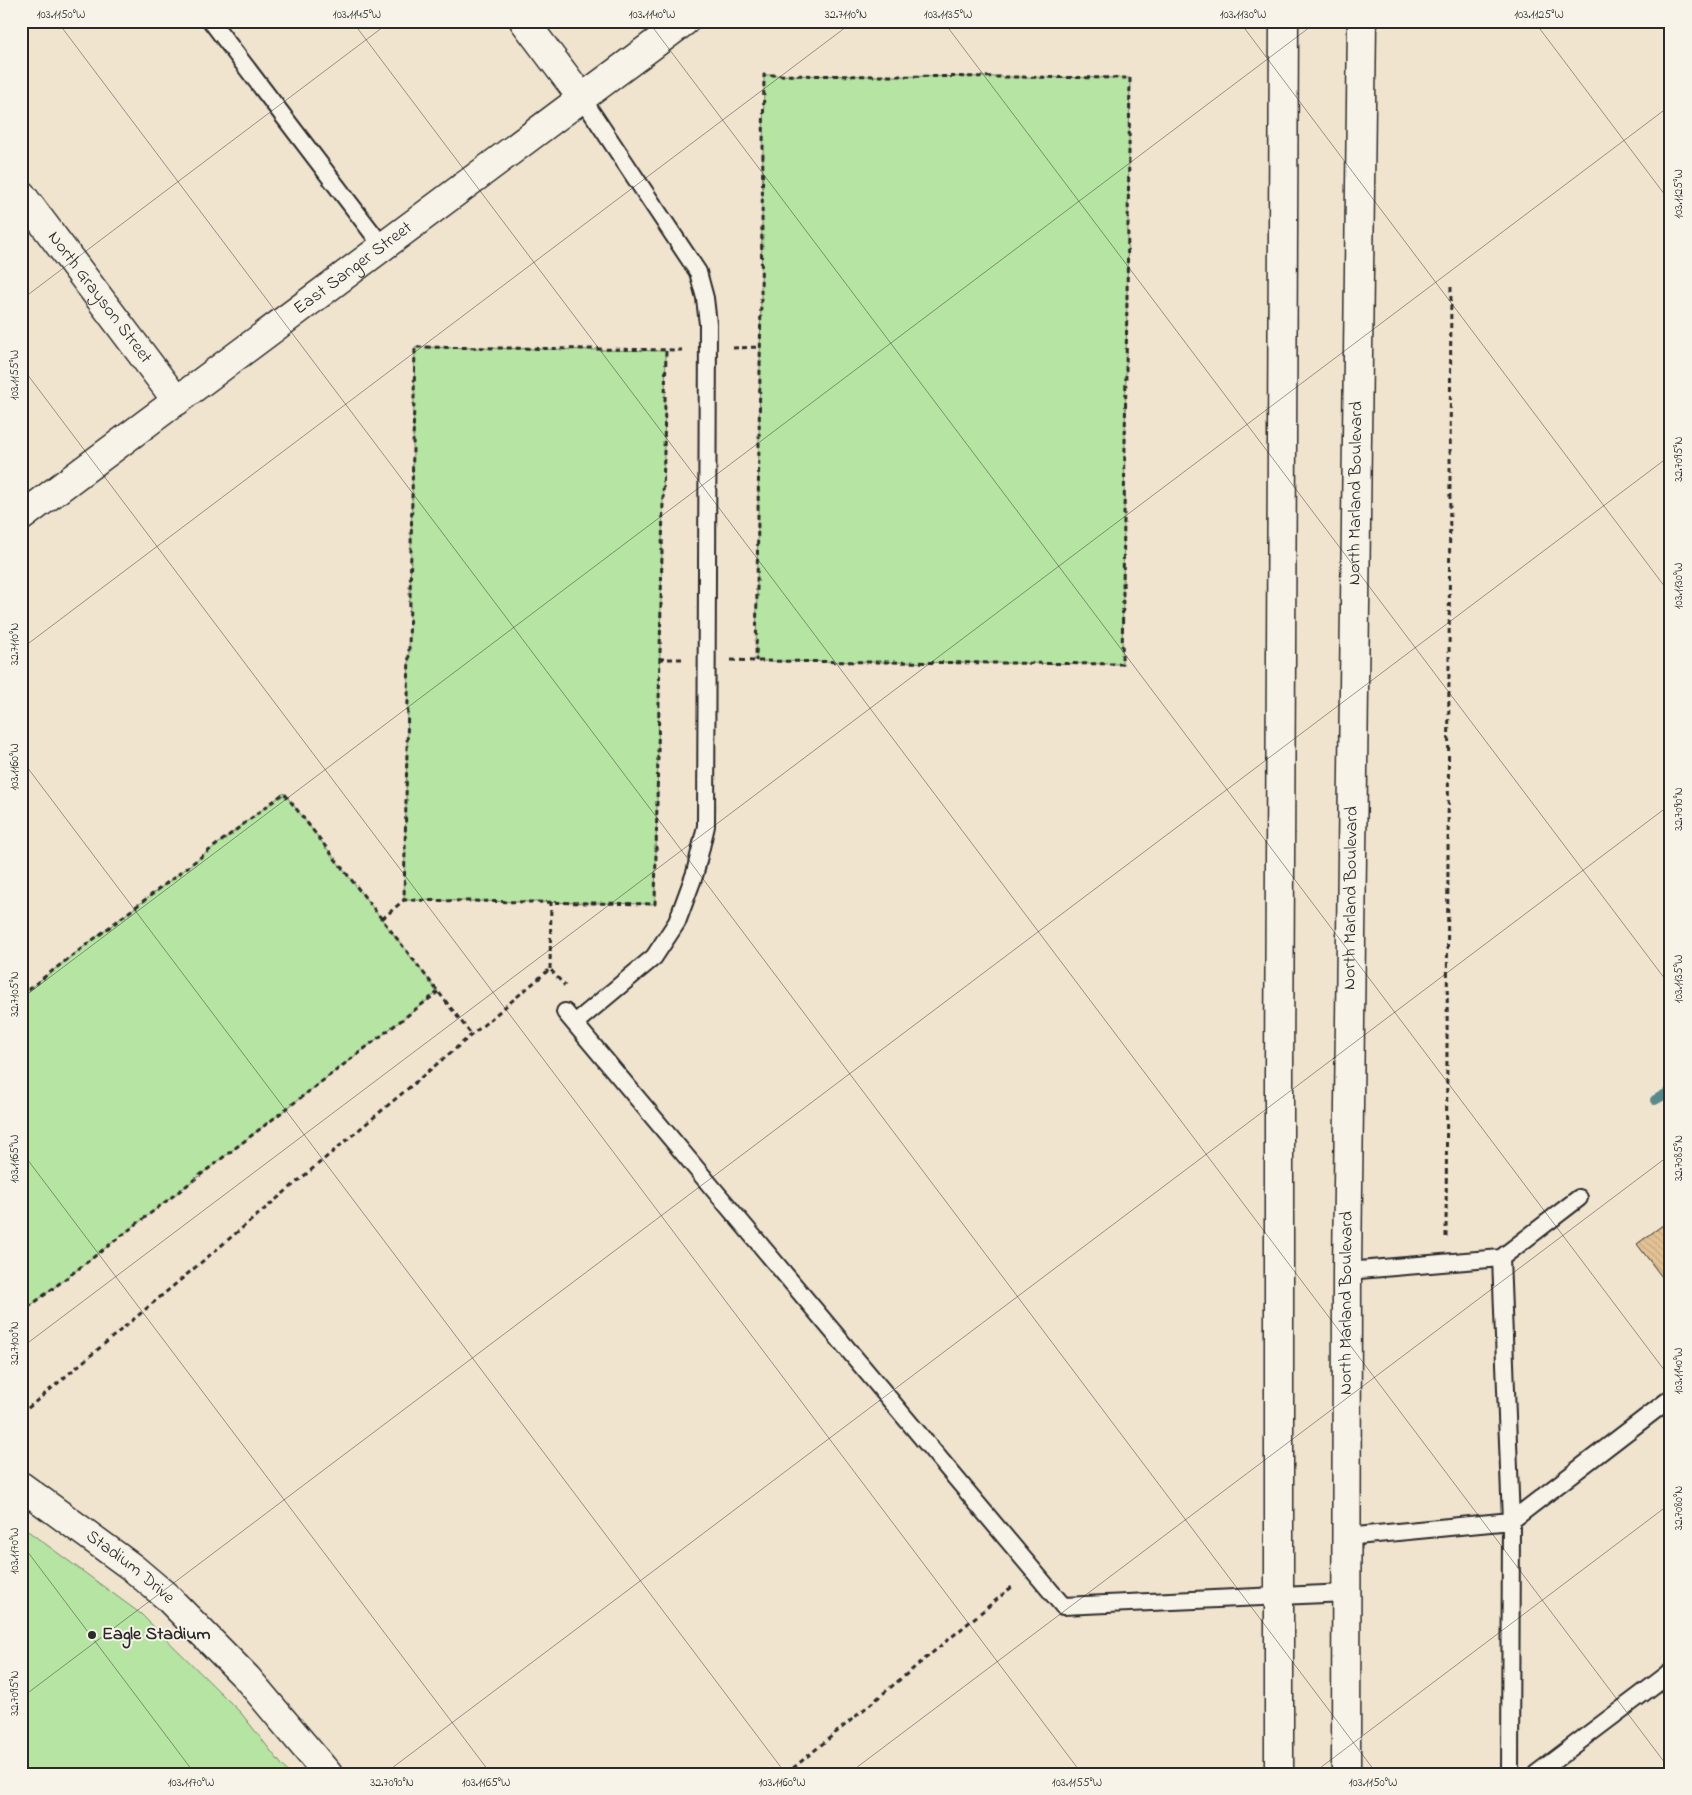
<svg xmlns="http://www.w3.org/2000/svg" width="1692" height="1795" font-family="'Indie Flower',sans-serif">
	<defs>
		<pattern id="building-back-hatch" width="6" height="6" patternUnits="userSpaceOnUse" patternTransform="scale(1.25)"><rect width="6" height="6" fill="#e4c295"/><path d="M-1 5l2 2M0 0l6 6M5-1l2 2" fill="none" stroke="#c4a781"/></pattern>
	</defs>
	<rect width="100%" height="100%" fill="#f1e4cf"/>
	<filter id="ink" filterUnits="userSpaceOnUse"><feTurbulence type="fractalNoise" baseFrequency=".02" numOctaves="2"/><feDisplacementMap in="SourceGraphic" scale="10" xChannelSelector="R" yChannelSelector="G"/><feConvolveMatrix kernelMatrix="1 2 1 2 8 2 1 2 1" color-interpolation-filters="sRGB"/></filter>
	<g filter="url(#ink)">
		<path fill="#b6e4a2" stroke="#708866" d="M764 75 1130 78 1122 664 756 661Z
			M415 347 666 351 655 904 404 900Z
			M284 793 438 992 21 1313V995Z
			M21 1526 141 1614 241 1713 289 1774H21Z"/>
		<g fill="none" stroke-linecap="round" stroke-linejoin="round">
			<path stroke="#58898c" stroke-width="10" d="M1655 1100 1671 1091"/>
		</g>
		<path fill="url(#building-back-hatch)" stroke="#2b2b2b" d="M1671 1219V1289L1637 1244Z"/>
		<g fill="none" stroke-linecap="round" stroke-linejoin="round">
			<defs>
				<path id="service" d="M211 21 383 247
					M565 1012 1063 1606 1346 1593
					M575 1023 654 957 677 922 695 873 706 826 708 324 705 298 698 272 582 98
					M1501 1258 1511 1521 1510 1774
					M1347 1271 1501 1258 1579 1198
					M1346 1537 1511 1521 1671 1398
					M1536 1774 1671 1672"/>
				<g id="minor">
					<path d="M524 21 582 98"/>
					<path id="s1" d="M21 194 177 401"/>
					<path id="s2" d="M21 1486 133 1568 166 1596 247 1678 328 1774"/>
				</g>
				<g id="secondary">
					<path id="s3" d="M21 517 685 21"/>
				</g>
				<g id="trunk">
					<path d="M1279 1774V1073L1284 21"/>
					<path id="s4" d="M1346 1774 1347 1271 1362 21"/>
				</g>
			</defs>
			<use href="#service" stroke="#2b2b2b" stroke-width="20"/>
			<use href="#minor" stroke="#2b2b2b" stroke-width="31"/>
			<use href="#secondary" stroke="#2b2b2b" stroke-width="31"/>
			<use href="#trunk" stroke="#2b2b2b" stroke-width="31"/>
			<path stroke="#2b2b2b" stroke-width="3" stroke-dasharray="5 4" stroke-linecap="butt" d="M733 348 760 347
				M666 351 655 904 404 900 415 347 682 350
				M659 659H683
				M731 660 756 661 1122 664 1130 78 764 75 756 661
				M382 919 404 900
				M550 969 551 902
				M21 995 284 793 471 1034
				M1446 1237 1451 285
				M21 1313 438 992
				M21 1414 550 969 565 986
				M786 1774 1013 1586"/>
			<use href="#service" stroke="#f7f3e8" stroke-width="16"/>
			<use href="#minor" stroke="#f7f3e8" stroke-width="28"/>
			<use href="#secondary" stroke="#f7f3e8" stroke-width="28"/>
			<use href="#trunk" stroke="#f7f3e8" stroke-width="28"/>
		</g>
	</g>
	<path fill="none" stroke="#2b2b2b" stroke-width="1" stroke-opacity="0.45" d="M57 21 1377 1774M352 21 1671 1771M648 21 1671 1379M943 21 1671 987M1239 21 1671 595M1534 21 1671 203M21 300 391 21M21 366 1082 1774M21 649 854 21M21 759 786 1774M21 999 1318 21M21 1151 491 1774M21 1348 1671 105M21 1543 195 1774M21 1698 1671 455M384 1774 1671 804M848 1774 1671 1154M1312 1774 1671 1503"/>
	<circle fill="#2b2b2b" stroke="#f7f3e8" stroke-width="2" cx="92" cy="1635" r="5"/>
	<g text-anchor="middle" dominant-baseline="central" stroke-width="4" stroke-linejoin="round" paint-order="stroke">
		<g font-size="18" fill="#2b2b2b" stroke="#f7f3e8">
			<text stroke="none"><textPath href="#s3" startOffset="415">East Sanger Street</textPath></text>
			<text stroke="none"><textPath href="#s1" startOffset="130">North Grayson Street</textPath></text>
			<text stroke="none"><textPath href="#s4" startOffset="1281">North Marland Boulevard</textPath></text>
			<text stroke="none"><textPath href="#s4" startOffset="876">North Marland Boulevard</textPath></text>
			<text stroke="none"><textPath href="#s4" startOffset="471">North Marland Boulevard</textPath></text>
			<text stroke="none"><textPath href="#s2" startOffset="136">Stadium Drive</textPath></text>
		</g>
		<g font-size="18" font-weight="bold" fill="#2b2b2b" stroke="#f7f3e8" text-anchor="start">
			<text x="102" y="1635">Eagle Stadium</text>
		</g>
	</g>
	<rect width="1692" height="1795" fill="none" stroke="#f7f3e8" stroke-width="55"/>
	<rect x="28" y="28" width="1636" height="1740" fill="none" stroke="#2b2b2b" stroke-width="2"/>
	<g font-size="12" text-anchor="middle" fill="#2b2b2b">
		<text x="61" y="18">103.1150°W</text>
		<text x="357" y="18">103.1145°W</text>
		<text x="652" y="18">103.1140°W</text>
		<text x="846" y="18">32.7110°N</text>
		<text x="948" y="18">103.1135°W</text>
		<text x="1243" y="18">103.1130°W</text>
		<text x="1539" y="18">103.1125°W</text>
		<text transform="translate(1678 194) rotate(-90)" y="4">103.1125°W</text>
		<text transform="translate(14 375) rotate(-90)" y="4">103.1155°W</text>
		<text transform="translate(1678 459) rotate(-90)" y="4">32.7095°N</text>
		<text transform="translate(1678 586) rotate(-90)" y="4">103.1130°W</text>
		<text transform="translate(14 644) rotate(-90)" y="4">32.7110°N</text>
		<text transform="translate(14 767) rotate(-90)" y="4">103.1160°W</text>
		<text transform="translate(1678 809) rotate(-90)" y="4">32.7090°N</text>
		<text transform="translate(1678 979) rotate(-90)" y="4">103.1135°W</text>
		<text transform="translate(14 994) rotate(-90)" y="4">32.7105°N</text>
		<text transform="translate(1678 1158) rotate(-90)" y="4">32.7085°N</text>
		<text transform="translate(14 1159) rotate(-90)" y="4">103.1165°W</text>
		<text transform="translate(14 1343) rotate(-90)" y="4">32.7100°N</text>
		<text transform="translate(1678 1371) rotate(-90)" y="4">103.1140°W</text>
		<text transform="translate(1678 1508) rotate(-90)" y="4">32.7080°N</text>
		<text transform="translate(14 1551) rotate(-90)" y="4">103.1170°W</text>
		<text transform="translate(14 1693) rotate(-90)" y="4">32.7095°N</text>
		<text x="191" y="1786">103.1170°W</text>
		<text x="392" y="1786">32.7090°N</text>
		<text x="486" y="1786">103.1165°W</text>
		<text x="782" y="1786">103.1160°W</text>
		<text x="1077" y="1786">103.1155°W</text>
		<text x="1373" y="1786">103.1150°W</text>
	</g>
</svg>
